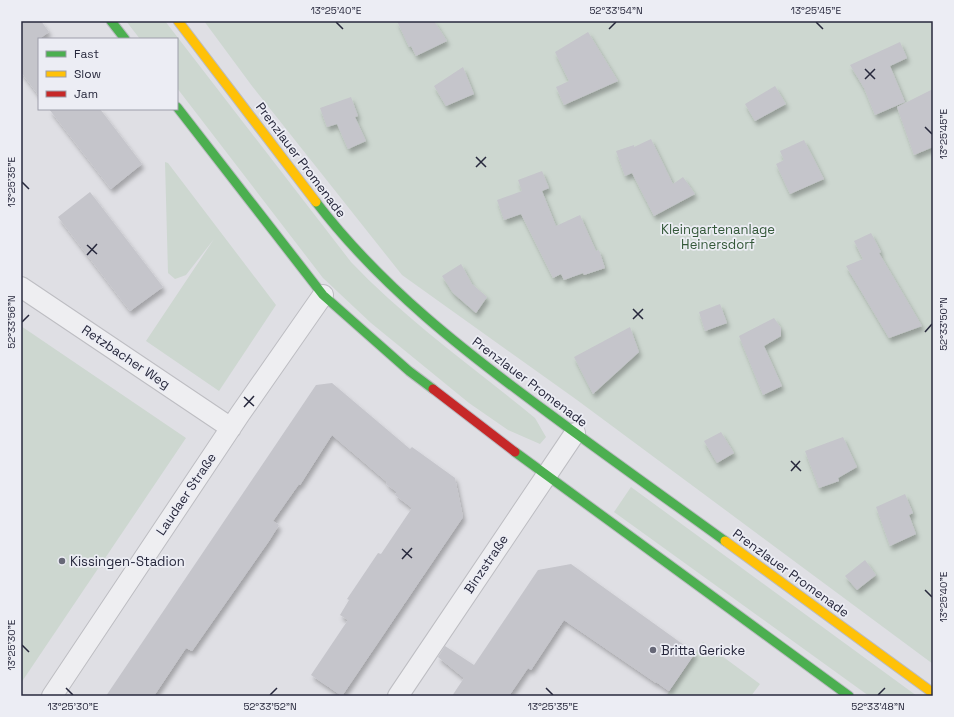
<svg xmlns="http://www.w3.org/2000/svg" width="954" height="717" font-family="'Space Grotesk',sans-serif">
	<defs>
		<filter id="shadow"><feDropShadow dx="2.5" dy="4.5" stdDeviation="2" flood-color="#0004"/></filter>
	</defs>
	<rect width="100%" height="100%" fill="#dfdfe4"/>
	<path fill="#cdd7d0" d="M126 21H165L351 262C406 320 473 367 535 418L546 437 540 444 508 430 469 403 371 323 323 278 177 88V39H140Z
		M204 21H933V664L577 400 402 275 252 86Z
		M165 162 168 163 276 305 219 391 146 341 214 239 186 275 175 279 168 273Z
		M21 326 186 438 21 683Z
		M631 487 917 696H869L614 512Z
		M703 642 760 684 751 696H666Z"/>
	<path fill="#c5c5cb" filter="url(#shadow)" d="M21 21H41L49 32 39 39V96L21 72Z
		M397 21H434L447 41 416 56 411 46 409 47Z
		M588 32 618 81 564 105 556 87 569 81 555 52Z
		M900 42 907 58 890 66 905 102 875 115 864 88 850 65Z
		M463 67 474 94 446 106 434 86Z
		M775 86 786 104 755 121 745 104Z
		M933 89V147L914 155 897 107Z
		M351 97 358 116 355 117 366 141 348 149 337 124 327 127 320 108Z
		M49 109H100L142 164 111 189Z
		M651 139 673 184 683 177 695 194 654 216 632 173 625 176 616 151 634 145V147Z
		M804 140 824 179 790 194 776 164 784 160 780 151Z
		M542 171 549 188 542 191 556 226 580 215 596 251 599 250 605 268 584 275 583 273 564 280 561 274 553 278 521 214 504 220 497 200 522 191 518 180Z
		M90 192 163 287 130 311 58 217Z
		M871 233 881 252 879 253 922 326 889 338 846 266 863 259 854 241Z
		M461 264 472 284 487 297 476 313 453 293 442 276Z
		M720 304 727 323 705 331 699 312Z
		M774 318 781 328V336L764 346 782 386 763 395 739 336Z
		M630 327 639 352 593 394 574 357Z
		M332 383 410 449 412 447 455 478 463 517 342 696 311 675 348 620 340 615 349 600 347 599 378 553 381 554 412 508 395 495 397 492 386 484 387 482 332 435 300 485 299 484 273 521 279 525 269 541 192 651 186 648 154 696H106L316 385Z
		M721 432 734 453 717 463 704 441Z
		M843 437 857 467 838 478 839 481 819 488 805 451Z
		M905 494 913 513 909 515 916 534 890 546 876 507Z
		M865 560 876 575 857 590 845 576Z
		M571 564 695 653 669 691 656 682V683L564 620 531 670 528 668 509 696H452L464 678 438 657 445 646 474 665 538 570Z"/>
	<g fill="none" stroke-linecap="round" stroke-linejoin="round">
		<defs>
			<path id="street" d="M21 287 231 428
				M52 696 240 414 323 295
				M398 696 575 433"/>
			<path id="fast" d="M111 21 125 39
				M177 107 323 295 409 371 433 389
				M316 202C381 287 465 352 551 415 609 458 667 499 725 541
				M515 452 849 696"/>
			<path id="slow" d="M178 21 316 202
				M725 541 933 693"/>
			<path id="jam" d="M433 389 515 452"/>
		</defs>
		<use href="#street" stroke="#bdbdc2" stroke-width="22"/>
		<use href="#fast" stroke="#bbbcc2" stroke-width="11"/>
		<use href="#slow" stroke="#bbbcc2" stroke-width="11"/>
		<use href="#jam" stroke="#bbbcc2" stroke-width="11"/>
		<use href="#street" stroke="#eeeef1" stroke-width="20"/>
		<use href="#fast" stroke="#4caf50" stroke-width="9"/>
		<use href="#slow" stroke="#ffc107" stroke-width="9"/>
		<use href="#jam" stroke="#c62828" stroke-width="9"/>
	</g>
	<path fill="none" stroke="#27283c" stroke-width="1.5" d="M336 22 343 29M816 22 823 29M609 29 616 22M865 69 875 79M865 79 875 69M925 127 932 134M476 157 486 167M476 167 486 157M22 182 29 189M87 245 97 254M87 255 97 244M633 309 643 319M633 319 643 309M22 322 29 315M925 332 932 324M244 397 254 406M244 407 254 396M791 461 801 471M791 471 800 461M402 549 412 558M402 559 412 548M925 590 932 597M22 645 29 652M66 688 73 695M546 688 553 695M270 695 277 688M878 695 885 688"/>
	<g fill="#676877" stroke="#ecedf4" stroke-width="1.5">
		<circle cx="62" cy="561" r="4"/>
		<circle cx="653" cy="650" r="4"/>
	</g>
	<g text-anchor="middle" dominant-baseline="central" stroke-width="3.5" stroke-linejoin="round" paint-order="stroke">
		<g font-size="13" fill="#27283c" stroke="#ecedf4">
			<text transform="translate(301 160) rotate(53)">Prenzlauer Promenade</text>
			<text transform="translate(126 357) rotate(34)">Retzbacher Weg</text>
			<text transform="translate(530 382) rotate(37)">Prenzlauer Promenade</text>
			<text transform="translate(186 494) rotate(-56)">Laudaer Straße</text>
			<text transform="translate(486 564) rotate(-56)">Binzstraße</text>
			<text transform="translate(791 573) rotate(36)">Prenzlauer Promenade</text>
		</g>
		<g font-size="13" fill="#345839" stroke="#ecedf4">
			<text x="718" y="229">Kleingartenanlage<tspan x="718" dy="15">Heinersdorf</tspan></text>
		</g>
		<g font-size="13" fill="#27283c" stroke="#ecedf4" text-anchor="start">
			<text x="70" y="561">Kissingen-Stadion</text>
			<text x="661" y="650">Britta Gericke</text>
		</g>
	</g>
	<rect width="954" height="717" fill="none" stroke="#ecedf4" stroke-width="44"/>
	<rect x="38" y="38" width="140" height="72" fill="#ecedf4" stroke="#9d9eaa"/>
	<rect x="46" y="51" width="20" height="6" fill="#4caf50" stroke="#9d9eaa"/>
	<text x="74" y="58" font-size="12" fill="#27283c">Fast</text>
	<rect x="46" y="71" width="20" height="6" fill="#ffc107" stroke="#9d9eaa"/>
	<text x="74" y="78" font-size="12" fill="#27283c">Slow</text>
	<rect x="46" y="91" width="20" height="6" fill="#c62828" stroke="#9d9eaa"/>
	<text x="74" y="98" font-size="12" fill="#27283c">Jam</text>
	<rect x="22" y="22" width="910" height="673" fill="none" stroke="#27283c" stroke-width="1.5"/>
	<g font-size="10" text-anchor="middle" fill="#27283c">
		<text x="336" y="14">13°25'40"E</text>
		<text x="616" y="14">52°33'54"N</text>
		<text x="816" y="14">13°25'45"E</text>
		<text transform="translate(943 134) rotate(-90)" y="4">13°25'45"E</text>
		<text transform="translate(11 182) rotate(-90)" y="4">13°25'35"E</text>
		<text transform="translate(11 322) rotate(-90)" y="4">52°33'56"N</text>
		<text transform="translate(943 324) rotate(-90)" y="4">52°33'50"N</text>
		<text transform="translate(943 597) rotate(-90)" y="4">13°25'40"E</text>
		<text transform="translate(11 645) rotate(-90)" y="4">13°25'30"E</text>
		<text x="73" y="710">13°25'30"E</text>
		<text x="270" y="710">52°33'52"N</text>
		<text x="553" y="710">13°25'35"E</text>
		<text x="878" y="710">52°33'48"N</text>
	</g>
</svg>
